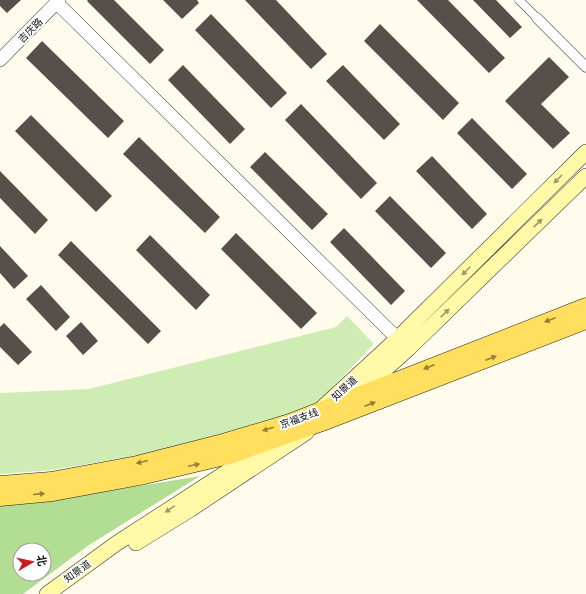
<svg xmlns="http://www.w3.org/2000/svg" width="586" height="594" font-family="'Playfair Display','Noto Sans SC',serif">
	<rect width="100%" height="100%" fill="#fffced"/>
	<path fill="#cfecb4" d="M347 316 374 344 319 401 285 415 157 452 52 470 0 474V393L89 389 336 327Z"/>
	<path fill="#b1de92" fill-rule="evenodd" d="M200 476 89 545 23 594H0V506L36 503ZM20 550H44V574H20Z"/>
	<path fill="#574f49" d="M0 0H21L7 13 0 6Z
		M88 0H114L164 50 150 64 87 1Z
		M163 0H197L199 3 182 19Z
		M245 0H276L327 54 311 69Z
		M417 0H448L505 58 489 73Z
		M473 0H496L522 27 510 38Z
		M211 14 287 93 271 108 195 30Z
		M380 24 459 103 443 120 364 41Z
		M42 41 124 121 108 138 26 58Z
		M549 57 569 77 541 104 570 133 553 149 505 101Z
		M183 65 245 129 230 144 168 80Z
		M343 65 400 124 384 140 326 81Z
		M301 104 377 183 361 199 285 120Z
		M31 115 112 196 96 212 15 131Z
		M472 118 527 174 512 189 457 133Z
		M139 137 220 217 205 233 123 154Z
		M265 152 328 214 312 230 250 167Z
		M432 156 487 214 472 229 416 171Z
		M0 171 48 220 35 234 0 198Z
		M390 196 446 253 431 268 375 211Z
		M344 228 405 291 391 305 330 242Z
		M236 233 317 313 301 329 221 249Z
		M150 235 210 295 196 310 136 250Z
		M71 241 161 331 148 344 58 255Z
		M0 246 28 276 14 289 0 273Z
		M41 285 70 317 56 331 26 299Z
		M81 322 98 341 83 355 66 336Z
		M4 323 32 352 18 365 0 347V327Z"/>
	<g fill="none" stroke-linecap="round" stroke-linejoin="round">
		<defs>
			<path id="pedestrian" d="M519 0 537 18"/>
			<path id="minor" d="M537 18 586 67"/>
			<path id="tertiary" d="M57 3 404 345
				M0 60 59 0"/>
			<path id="secondary" d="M357 395 408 349 586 176
				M321 409 397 339 586 152
				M136 543 191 509 307 432
				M47 594 117 543 267 446"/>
			<path id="primary" d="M0 484 51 480 137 464 223 442 290 422 586 306
				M0 498 53 493 140 477 229 456 322 423 586 321"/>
		</defs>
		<use href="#pedestrian" stroke="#404040" stroke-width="9"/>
		<use href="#minor" stroke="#404040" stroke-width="11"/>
		<use href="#tertiary" stroke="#404040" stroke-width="14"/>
		<use href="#secondary" stroke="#2f2f2f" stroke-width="16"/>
		<use href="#primary" stroke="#1e1e1e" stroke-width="17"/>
		<use href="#pedestrian" stroke="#fff" stroke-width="8"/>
		<use href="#minor" stroke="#fff" stroke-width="10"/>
		<use href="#tertiary" stroke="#fff" stroke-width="13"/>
		<use href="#secondary" stroke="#fff9a8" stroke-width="15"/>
		<use href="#primary" stroke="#ffdf5d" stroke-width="16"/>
	</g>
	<defs><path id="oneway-solid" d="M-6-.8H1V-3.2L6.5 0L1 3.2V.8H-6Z"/></defs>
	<g fill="#9e9b6a">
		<use href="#oneway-solid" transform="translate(558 179) rotate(135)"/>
		<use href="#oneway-solid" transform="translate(538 223) rotate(-44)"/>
		<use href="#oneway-solid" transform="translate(466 271) rotate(135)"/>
		<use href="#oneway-solid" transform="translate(445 313) rotate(-44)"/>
		<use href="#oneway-solid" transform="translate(170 509) rotate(146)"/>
	</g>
	<g fill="#928039">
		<use href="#oneway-solid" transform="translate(550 320) rotate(159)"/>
		<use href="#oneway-solid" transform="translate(491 358) rotate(-21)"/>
		<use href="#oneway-solid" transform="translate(429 367) rotate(159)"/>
		<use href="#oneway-solid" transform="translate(370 404) rotate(-21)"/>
		<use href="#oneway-solid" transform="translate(268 429) rotate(163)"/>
		<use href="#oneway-solid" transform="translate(142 462) rotate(166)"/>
		<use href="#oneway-solid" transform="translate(194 465) rotate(-12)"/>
		<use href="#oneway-solid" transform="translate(39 494) rotate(-5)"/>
	</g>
	<g text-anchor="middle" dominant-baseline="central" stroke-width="4" stroke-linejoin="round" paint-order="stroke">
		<g font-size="10" fill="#0d0d0d" stroke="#fff">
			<text transform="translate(30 30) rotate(-45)">吉庆路</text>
			<text transform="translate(344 388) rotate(-43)">知景道</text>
			<text transform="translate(299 418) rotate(-20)">京福支线</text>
			<text transform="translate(77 571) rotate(-36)">知景道</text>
		</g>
	</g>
	<g transform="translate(32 562) rotate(81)"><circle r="19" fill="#ffffff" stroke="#9e9e9e"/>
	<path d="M0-3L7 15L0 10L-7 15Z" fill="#c61c1c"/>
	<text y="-6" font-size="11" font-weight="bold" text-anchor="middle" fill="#0d0d0d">北</text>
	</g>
</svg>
